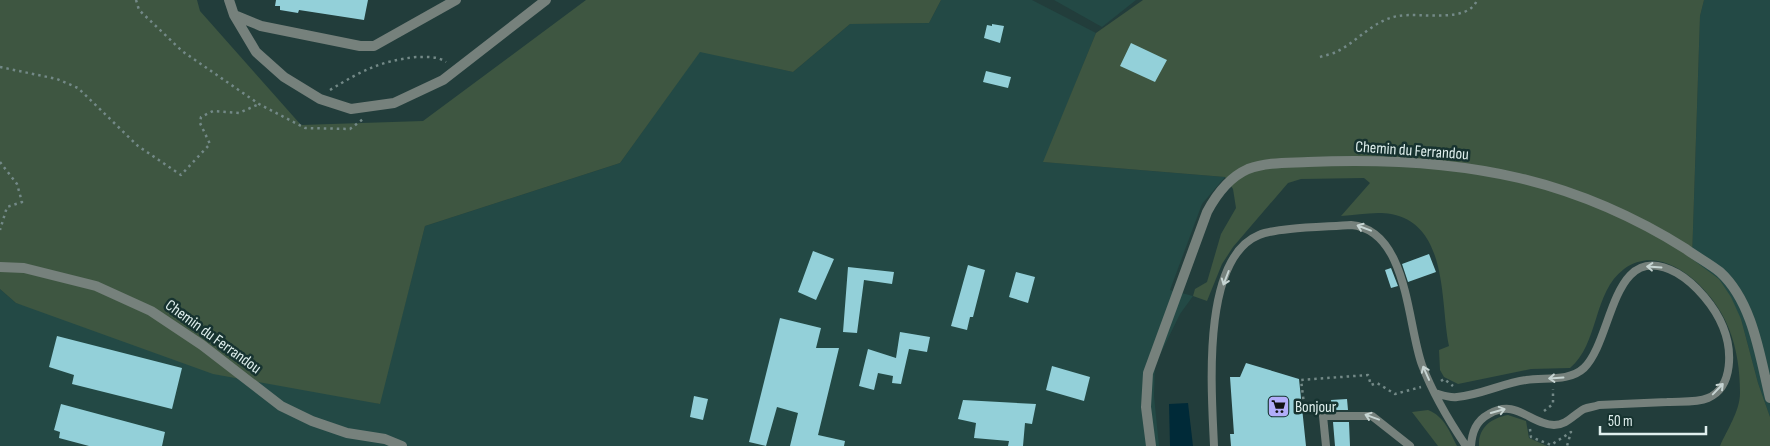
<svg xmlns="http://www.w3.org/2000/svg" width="1770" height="446" font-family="'Sofia Sans Condensed',sans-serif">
	<rect width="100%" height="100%" fill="#223d3b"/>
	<path fill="#234945" d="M941 0H1032L1096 33 1044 162 1225 177 1202 204 1170 290 1193 296 1180 314 1155 365 1154 396 1159 446H0V289L16 303 379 404 425 226 620 163 700 51 793 72 850 24 929 23Z
		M1054 0H1136L1102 27Z
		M1704 0H1770V417L1758 383 1741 319 1692 259 1700 16Z"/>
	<path fill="#3e5641" d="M0 0H197L200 11 301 125 423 121 586 0H941L929 23 850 24 793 72 700 52 620 163 425 226 380 404 213 374 16 303 0 289Z
		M1143 0H1704L1700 16 1692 259 1719 279 1731 297 1741 319 1758 383 1770 417V446H1720C1727 430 1740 411 1740 393 1740 371 1737 349 1729 329 1716 293 1665 239 1624 269 1593 292 1599 344 1570 368L1531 369 1458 384 1444 377 1440 370 1439 350 1449 346C1440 303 1449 225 1391 214 1376 211 1357 215 1341 216L1370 183 1364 178 1301 179 1288 183 1233 247 1222 264 1207 301 1193 296 1195 289 1207 282 1221 234 1236 208 1233 189 1225 177 1043 162 1096 33Z
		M1428 410C1444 416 1450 432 1457 446H1438L1412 412Z
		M1508 415 1526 421 1529 438 1547 446H1479C1478 428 1491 418 1508 415Z"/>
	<path fill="#002a38" d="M1188 403 1193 446H1170L1169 404Z"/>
	<path fill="#93d0d9" d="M276 0H368L364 20 299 10 298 13 280 10V6H275Z
		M992 24 1004 26 1000 43 984 38 987 25 992 26Z
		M1131 43 1167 60 1155 82 1120 66Z
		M986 71 1011 77 1008 88 983 82Z
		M813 251 834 259 816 300 798 292Z
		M1429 254 1436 272 1408 282 1402 264Z
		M968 265 985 270 973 317H970L967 330 951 326Z
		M848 267 894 272 892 284 864 280 857 333 843 332Z
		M1391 268 1398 286 1391 288 1385 270Z
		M1016 272 1035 277 1028 303 1009 297Z
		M780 318 821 328 816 348H839L818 435 845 441 844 446H790L798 413 777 407 766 446 749 442Z
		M900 332 930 337 927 352 909 349 901 384 892 383 893 376 878 373 874 390 859 386 868 349 896 358Z
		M57 336 182 368 172 409 72 384 74 375 49 367Z
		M1246 363 1299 379 1306 446H1231L1230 434H1234L1230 377H1240Z
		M1052 366 1090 377 1084 401 1046 390Z
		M694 396 708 399 703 420 690 417Z
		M1347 399 1348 410H1332L1331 400Z
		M963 400 1036 404 1032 424 1025 423 1023 446H1008L1009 441 974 438 976 423 958 419Z
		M61 404 165 432 162 446H89L59 438 60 432 54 430Z
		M1333 422H1349L1350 446H1335Z"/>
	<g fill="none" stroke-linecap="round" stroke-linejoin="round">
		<path stroke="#738987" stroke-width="2.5" stroke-dasharray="2.5 4" stroke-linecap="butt" d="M136 0 139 10 182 51 259 104 305 128 350 129 363 119
			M1320 57C1326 55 1333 54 1338 51 1359 40 1374 20 1398 16 1420 12 1468 24 1477 0
			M0 67 57 79 78 88 138 146 181 175 210 144 200 123 201 117 213 111 239 113 259 104
			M330 90C361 71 380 61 416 57 426 57 438 56 446 62
			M0 162 17 184 22 202 7 207 0 230
			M1441 381 1444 379 1453 386
			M1296 405 1304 404 1301 380 1368 375 1371 385 1377 383 1395 394 1421 387
			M1544 411 1553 404V389
			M1530 429 1531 437 1551 445 1571 432 1567 446"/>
		<path stroke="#76817c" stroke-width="8" d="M1435 393C1442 395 1449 398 1457 397 1481 395 1503 383 1526 380 1545 377 1569 382 1584 368 1614 339 1611 237 1677 273 1696 284 1715 307 1723 327 1732 349 1734 387 1708 398 1696 403 1680 401 1667 402 1644 403 1622 404 1599 405 1594 407 1589 407 1584 409 1573 415 1567 425 1554 425 1529 424 1517 398 1489 414 1476 421 1472 432 1471 446
			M1214 446C1212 396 1200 259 1259 235 1278 227 1329 227 1351 225 1408 230 1407 324 1422 365 1433 394 1449 421 1466 446
			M1326 446 1323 416H1372L1410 446"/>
		<path stroke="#76817c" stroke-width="10" d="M229 0 234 15 261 26 360 46H374L456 0
			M234 15 256 52 284 77 320 99 351 109 394 103 443 80 546 0
			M0 267 24 268 96 286 151 311 202 345 281 406 312 421 347 433 385 439 402 446
			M1151 446 1146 407 1148 373 1207 212C1216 195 1230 177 1248 169 1267 162 1288 163 1308 162 1378 159 1451 162 1519 178 1578 192 1635 217 1686 249 1697 257 1710 264 1720 272 1753 302 1760 357 1770 398"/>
	</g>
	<defs><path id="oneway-shaft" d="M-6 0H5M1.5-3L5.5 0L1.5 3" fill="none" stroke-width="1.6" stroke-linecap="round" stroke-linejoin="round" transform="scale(1.25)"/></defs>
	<g stroke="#c6d4d2">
		<use href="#oneway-shaft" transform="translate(1364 228) rotate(-159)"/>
		<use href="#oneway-shaft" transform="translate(1654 267) rotate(-176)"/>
		<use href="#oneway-shaft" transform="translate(1226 278) rotate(111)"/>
		<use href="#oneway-shaft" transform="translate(1426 373) rotate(-114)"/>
		<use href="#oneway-shaft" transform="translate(1556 378) rotate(176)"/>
		<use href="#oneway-shaft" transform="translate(1718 389) rotate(-46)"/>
		<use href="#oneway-shaft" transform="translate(1498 411) rotate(-16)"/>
		<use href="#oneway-shaft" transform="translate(1372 417) rotate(-160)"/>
	</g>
	<defs>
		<symbol id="supermarket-square" viewBox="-11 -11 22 22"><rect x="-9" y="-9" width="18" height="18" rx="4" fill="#b2adf9" stroke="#173330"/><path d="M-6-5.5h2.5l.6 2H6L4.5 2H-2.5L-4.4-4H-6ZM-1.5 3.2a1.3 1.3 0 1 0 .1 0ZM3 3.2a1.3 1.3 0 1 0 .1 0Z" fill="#111"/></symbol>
	</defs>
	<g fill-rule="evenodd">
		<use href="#supermarket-square" x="1266" y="394" width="25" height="25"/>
	</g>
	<g text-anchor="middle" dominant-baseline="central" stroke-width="5" stroke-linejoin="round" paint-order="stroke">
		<g font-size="16" fill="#e0f0ee" stroke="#173330">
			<text transform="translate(1412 151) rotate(4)">Chemin du Ferrandou</text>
			<text transform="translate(213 337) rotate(36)">Chemin du Ferrandou</text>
		</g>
		<g font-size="16" fill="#e0f0ee" stroke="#173330" text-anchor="start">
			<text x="1295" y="407">Bonjour</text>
		</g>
	</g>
	<path d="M1600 426v8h106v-8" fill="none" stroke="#e0f0ee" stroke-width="2.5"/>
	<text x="1608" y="426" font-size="15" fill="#e0f0ee" stroke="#173330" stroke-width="4" paint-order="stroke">50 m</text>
</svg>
